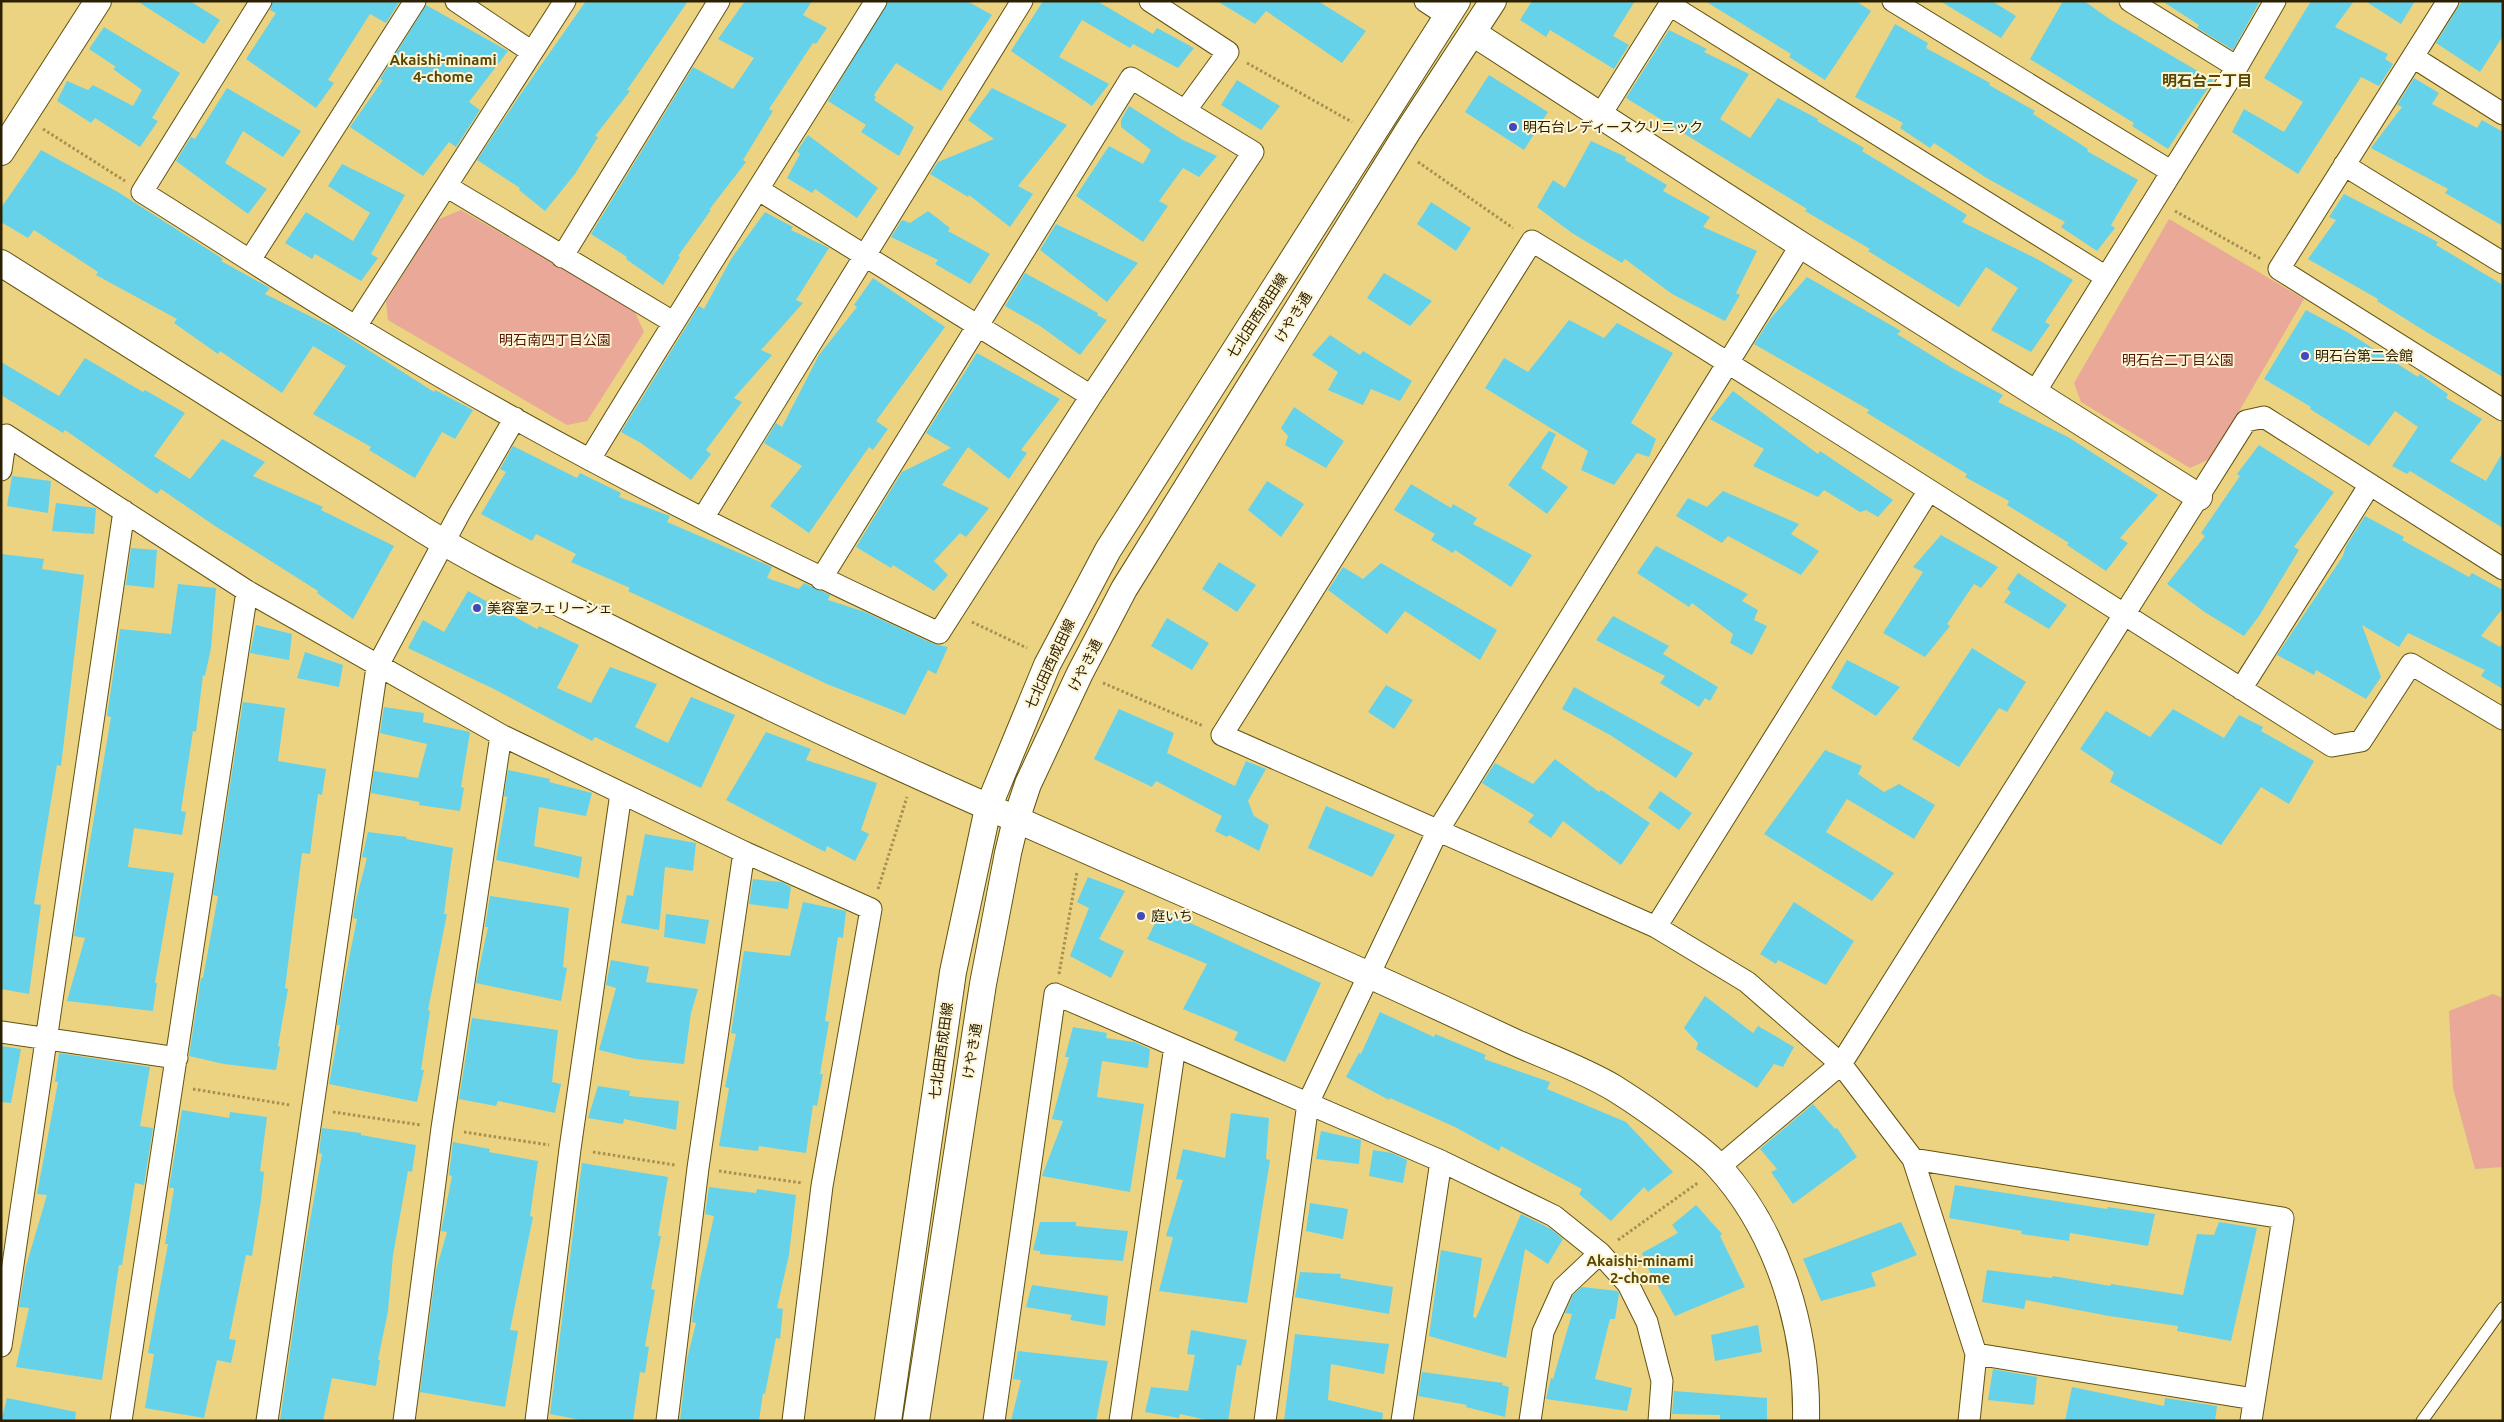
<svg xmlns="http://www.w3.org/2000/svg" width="2504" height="1422" font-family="Ubuntu,'Noto Sans JP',sans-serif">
	<rect width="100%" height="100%" fill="#ebd382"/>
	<path fill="#e9a898" d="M461 210 634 310 644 332 587 421 567 425 388 320 386 302 437 220Z
		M2169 219 2304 299 2212 458 2190 468 2081 402 2074 383Z
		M2493 994 2503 998V1167L2475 1169 2453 1088 2449 1011Z"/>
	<path fill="#66d2e9" d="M137 1H190L220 20 204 44Z
		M273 1H400L386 23 370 14 328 80 334 83 316 108 246 59 276 13 270 10Z
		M586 1H688L627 90 630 91 595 136 598 137 575 174 545 211 519 190 520 188 477 160 520 95Z
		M745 1H812L803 15 827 28 816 44 813 43 769 109 773 111 743 160 746 162 709 210H711L678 256 680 257 663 285 626 259 627 257 591 234 693 67 733 89 754 58 718 39Z
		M888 1H967L992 15 941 91 896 63 874 95 876 97 874 100 914 127 899 156 861 132 866 125 828 101Z
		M1043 1H1097L1153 34 1157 28 1194 48 1178 68 1133 44 1130 48 1082 20 1059 57 1109 84 1092 106 1011 51Z
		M1217 1H1318L1366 31 1342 63 1266 11 1255 24Z
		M1532 1H1635L1613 36 1629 45 1614 69 1550 30 1546 37 1520 20Z
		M1705 1H1856L1871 11 1825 80 1789 57 1791 54Z
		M1940 1H1992L2016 16 2001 38Z
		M2063 1H2084L2111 20 2213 80 2168 149 2132 126 2134 123 2030 59Z
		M2162 1H2260L2233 50 2197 28 2199 25Z
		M2311 1H2354L2335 27 2388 54 2385 59 2393 64 2379 86 2361 77 2298 174 2232 132 2244 109 2284 132 2303 102 2264 78Z
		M2365 1H2415L2401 24Z
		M2462 1H2503V36L2480 72 2436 43Z
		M426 5 508 51 469 102 480 110 456 147 449 142 423 176 350 127 383 80 380 79Z
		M1895 24 1928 43 1926 48 1990 83 1989 85 2035 111 2033 114 2088 149 2087 151 2138 180 2111 225 2115 228 2097 251 2061 227 2065 222 1985 177 1934 143 1930 148 1900 128 1903 123 1855 97Z
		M104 27 180 73 152 118 158 121 140 147 95 118 91 123 57 101 67 81 88 90 93 85 133 106 142 90 113 69 116 67 89 49Z
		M1669 30 1707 49 1704 52 1749 74 1720 119 1750 138 1778 98 1818 119 1817 121 1864 148 1862 151 1967 215 1962 222 2037 259 2073 280 2045 322 2050 325 2031 352 1991 330 2018 288 1986 267 1959 307 1868 251 1870 249 1805 211 1807 209 1626 98Z
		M1489 75 1548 112 1524 150 1465 112Z
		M2414 78 2439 93 2432 104 2477 128 2482 120 2503 132V226L2445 193 2448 189 2371 148 2402 107 2397 105Z
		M1237 80 1280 106 1261 130 1221 105Z
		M227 88 301 131 283 157 243 131 225 163 267 189 248 214 176 161 191 137 195 139Z
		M992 88 1067 125 1018 186 1033 194 1010 227 969 195 968 197 930 174 938 162 994 139 968 120Z
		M1129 106 1183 140 1217 156 1199 177 1183 168 1159 201 1168 206 1143 242 1076 196 1109 146 1143 164 1151 150 1121 127V120Z
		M808 135 878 188 857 218 815 189 812 193 787 178 800 154 797 151Z
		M1591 141 1626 157 1625 160 1667 185 1663 191 1710 217 1703 227 1757 251 1736 293 1740 295 1725 321 1672 294 1625 259 1622 263 1572 233 1537 207 1553 180 1565 188Z
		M41 150 118 192 223 259 221 261 270 288 265 294 334 328 434 392 435 390 473 410 455 439 442 432 415 478 369 450 371 447 313 414 346 366 313 346 282 393 220 351 218 354 174 323 177 319 96 275 98 272 34 230 28 238 1 222V208Z
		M342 164 405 195 371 254 378 258 361 281 315 254 312 259 285 243 306 212 353 241 370 213 328 186Z
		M2344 194 2438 242 2436 245 2503 285V377L2428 333 2377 301 2378 299 2308 259 2336 220 2329 217Z
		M1431 202 1471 228 1456 251 1417 224Z
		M928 211 950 228 948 231 990 254 970 284 935 264 938 260 891 237 902 220 910 223Z
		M765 212 793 227 791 230 829 248 796 300 803 303 761 350 772 355 734 398 742 402 706 450 711 454 691 480 641 443 621 432 699 306 704 309 731 259Z
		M1056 224 1138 263 1107 302 1040 250Z
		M1025 273 1098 313 1097 315 1107 320 1080 355 1040 326 1005 306Z
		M1384 273 1432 301 1410 326 1367 298Z
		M1807 277 1901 331 1897 334 1952 368 2003 395 1998 402 2068 437 2158 495 2120 538 2128 543 2106 571 2067 545 2069 543 2007 505 2009 501 1965 477 1967 474 1867 413 1869 410 1754 344 1771 318Z
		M873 278 945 327 876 421 888 429 873 450 869 447 809 533 770 506 802 466 764 443 776 423 782 427 819 355 857 307 854 305Z
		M2306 310 2349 333 2418 377 2420 374 2448 394 2446 398 2482 419 2450 461 2486 481 2503 452V528L2410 471 2407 474 2392 466 2418 427 2395 411 2369 446 2310 409 2311 407 2264 379Z
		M1569 320 1604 338 1617 323 1673 353 1631 423 1656 439 1649 457 1637 453 1614 485 1581 470 1588 451 1485 388 1504 358 1528 372Z
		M1330 335 1360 355 1363 351 1412 381 1400 401 1371 389 1363 405 1328 390 1338 372 1312 355Z
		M977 353 1060 399 1021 450 1027 453 1009 479 968 447 942 485 989 508 966 537 960 533 934 561 948 575 934 591 893 565 891 568 856 547 902 472 951 448 926 433Z
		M85 358 143 392 145 390 185 413 154 456 190 479 222 439 265 462 253 476 323 507 321 510 394 546 353 619 317 593 318 591 215 526 161 489 157 494 65 430 63 433 1 395V362L59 396Z
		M1733 391 1818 454 1820 451 1893 500 1878 517 1866 510 1860 512 1824 490 1818 497 1753 466 1764 449 1710 419Z
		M1294 407 1344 441 1326 468 1285 445 1288 436 1281 428Z
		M1549 431 1556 434 1541 468 1568 487 1547 514 1508 485Z
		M2259 445 2334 492 2294 547 2299 550 2259 616 2244 636 2206 613 2167 584 2205 536 2201 533 2240 476 2237 474Z
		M513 446 577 478 580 473 621 493 619 497 670 516 667 522 772 567 767 578 799 589 804 583 830 595 828 600 865 612 934 644 948 647 936 674 928 670 905 715 827 684 628 591 630 588 571 562 576 554 536 534 532 541 481 514 506 472 500 469Z
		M12 476 51 481 48 513 7 506Z
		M1267 481 1304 504 1281 537 1248 510Z
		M1411 484 1451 508 1453 504 1477 518 1473 524 1532 555 1511 587 1455 550 1453 553 1431 540 1435 534 1394 510Z
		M1723 491 1799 524 1791 534 1819 551 1801 575 1728 536 1722 543 1676 516 1688 498 1707 507Z
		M56 503 96 508 94 534 52 531Z
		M2365 516 2404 537 2402 540 2469 577 2472 573 2503 590V608L2481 636 2500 647 2503 642V689L2481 676 2485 670 2408 633 2399 647 2362 625 2381 677 2366 699 2316 670 2314 675 2277 655 2343 556 2346 546Z
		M1941 535 1998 567 1981 588 1974 584 1947 624 1950 626 1925 657 1883 633 1923 572 1913 567Z
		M1656 546 1748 594 1742 601 1758 610 1754 620 1767 626 1752 655 1730 643 1733 634 1692 603 1689 607 1637 573Z
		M131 548 157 550 154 588 126 585Z
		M1 554 44 559 42 569 84 575 61 766 57 765 34 904 41 905 29 994 1 989Z
		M1219 562 1256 585 1237 612 1202 589Z
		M1381 563 1497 630 1480 660 1405 611 1387 634 1328 590 1343 567 1363 579Z
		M2018 573 2067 605 2049 629 2004 602 2011 592 2007 589Z
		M178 584 216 588 211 648 205 676 203 675 196 732 193 731 181 811 186 812 182 835 134 828 128 867 174 873 155 983H157L153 1011 67 1001 85 938 74 936 111 717 107 716 120 629 171 634Z
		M468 591 537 629 539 626 579 645 557 688 591 703 610 667 657 684 635 727 668 743 691 697 735 715 701 788 595 737 592 741 494 689 408 648 423 620 444 632Z
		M1613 616 1669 646 1663 654 1718 687 1710 701 1705 698 1699 707 1660 683 1665 676 1596 640Z
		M1167 618 1209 643 1192 670 1151 646Z
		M256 625 292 634 289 660 250 653Z
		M1972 648 2026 682 2007 712 1999 708 1959 767 1912 739Z
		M305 652 343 665 339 687 297 678Z
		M1847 660 1900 687 1876 716 1831 688Z
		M1386 685 1413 700 1394 729 1368 712Z
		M1574 687 1693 753 1676 778 1610 735 1562 709Z
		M243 702 285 708 278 761 326 769 322 795 318 794 310 854 302 853 285 988 288 989 278 1046 280 1047 276 1070 224 1064 189 1056 201 978H203L218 896 213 895Z
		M384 707 424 713 423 722 470 732 461 787 464 788 460 811 419 805 420 802 371 793 374 771 418 778 427 744 380 733Z
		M1119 709 1174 733 1167 753 1235 786 1246 761 1266 769 1248 801 1254 816 1269 825 1259 851 1229 835 1227 837 1215 831 1222 816 1156 781 1152 787 1094 759Z
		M2173 709 2224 738 2239 715 2263 727 2261 731 2314 761 2289 804 2261 787 2221 845 2110 782 2114 772 2080 749 2106 711 2150 737Z
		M766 732 811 749 806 760 877 783 861 830 869 834 855 861 827 846 825 852 726 800Z
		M1825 750 1862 766 1858 774 1884 792 1899 784 1935 805 1914 839 1847 799 1826 832 1894 873 1872 901 1764 834Z
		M1555 759 1599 792 1601 790 1650 823 1621 865 1563 821 1551 838 1528 822 1534 815 1482 783 1495 763 1533 784Z
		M508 770 550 779 549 782 592 793 586 816 539 807 534 846 582 857 579 878 496 860 507 797 504 796Z
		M1660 791 1692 813 1679 830 1648 808Z
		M1326 806 1395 835 1372 877 1308 848Z
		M368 832 407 837 406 839 453 848 444 914H447L428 1010 430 1011 421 1070H424L417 1102 329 1084 340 1025H337L342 993 357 919 353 918 356 900 367 858 362 857Z
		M645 834 696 843 693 871 665 867 659 930 621 923 627 895 633 896Z
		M1088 877 1125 891 1099 939 1124 951 1111 978 1070 956 1089 908 1077 902Z
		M753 879 781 882 791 887 788 909 749 904Z
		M490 896 569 908 563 967 567 968 561 1001 476 983 488 927H485Z
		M803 902 846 911 843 938 838 937 825 1021 829 1022 820 1074H823L817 1106 813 1105 806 1153 759 1146 758 1151 719 1146 729 1088 725 1087 736 1034 731 1033 744 951 790 956Z
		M1794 902 1854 941 1826 985 1778 960 1776 964 1760 954Z
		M1162 910 1321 983 1285 1062 1234 1040 1238 1032 1183 1009 1207 964 1147 939Z
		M666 914 709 920 705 944 664 937Z
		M611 960 649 967 646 982 698 989 691 1013 684 1064 636 1059 599 1050 616 988 606 985Z
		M1705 996 1753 1033 1758 1026 1794 1047 1783 1067 1774 1064 1757 1088 1696 1049 1698 1043 1684 1028Z
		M1380 1012 1434 1037 1435 1034 1486 1055 1484 1059 1550 1082 1547 1089 1626 1122 1673 1172 1648 1192 1644 1187 1611 1221 1579 1194 1582 1189 1501 1146 1499 1151 1455 1127 1390 1098 1389 1100 1346 1077 1359 1053 1361 1054Z
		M472 1018 558 1030 552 1082 561 1084 555 1113 498 1101 496 1106 459 1099Z
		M1073 1027 1107 1033 1106 1038 1134 1042 1150 1049 1148 1068 1102 1061 1097 1097 1144 1104 1130 1192 1042 1176 1063 1121 1052 1119 1069 1057H1065Z
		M1 1046 21 1049 11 1103 1 1102Z
		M59 1053 150 1067 140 1126 153 1128 144 1185 135 1183 122 1265H119L102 1380 16 1367 29 1308 19 1307 26 1266 47 1195 37 1194 58 1082H55Z
		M598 1086 630 1091 629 1096 679 1101 676 1130 624 1119 623 1124 588 1118Z
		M1813 1104 1835 1129 1837 1128 1857 1157 1793 1204 1771 1172 1777 1169 1760 1149Z
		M182 1110 229 1118 230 1112 267 1117 260 1171 264 1172 261 1200 252 1256 246 1255 229 1339 236 1340 231 1363 217 1360 204 1418 145 1408 154 1354 148 1353 168 1244H165L174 1188H169Z
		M1231 1113 1269 1118 1266 1159 1270 1160 1247 1303 1159 1291 1173 1237 1166 1236 1183 1180 1176 1179 1183 1149 1225 1158Z
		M322 1128 361 1133V1135L416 1145 412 1172 408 1171 393 1255 388 1311 378 1360H380L376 1386 332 1378 323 1421H280L304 1254 322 1154 319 1153Z
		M1321 1131 1361 1140 1359 1164 1316 1159Z
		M453 1142 490 1149 489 1152 538 1161 530 1216 533 1217 510 1330 518 1331 505 1407 420 1392 436 1270 447 1232 441 1231 452 1176 449 1175Z
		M1373 1150 1392 1153 1407 1160 1403 1183 1369 1176Z
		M582 1163 668 1177 658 1236H661L651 1289 655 1290 645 1346 649 1347 645 1373 640 1372 633 1421H586L550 1414Z
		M1955 1185 2107 1209 2108 1207 2155 1214 2148 1246 2070 1233 2069 1241 2021 1234 2022 1231 1949 1218Z
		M709 1187 756 1193 757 1189 796 1195 789 1255 777 1308 783 1309 780 1339 776 1338 765 1394 763 1393 759 1421H680L687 1359 696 1323 692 1322 693 1311 714 1216 705 1214Z
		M1310 1203 1348 1209 1343 1239 1306 1231Z
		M1696 1205 1722 1234 1720 1236 1745 1287 1675 1316 1645 1263 1642 1253 1678 1233 1672 1225Z
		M1521 1214 1551 1229 1563 1239 1548 1264 1525 1249 1506 1358 1429 1336 1441 1250 1482 1258 1473 1317 1476 1318Z
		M1040 1222H1076V1226L1128 1231 1123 1261 1040 1254V1251L1033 1250Z
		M1901 1222 1917 1255 1871 1273 1876 1286 1821 1301 1803 1259Z
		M2219 1222 2257 1228 2231 1341 2177 1331 2178 1326 2109 1316 2026 1300 2024 1309 1982 1302 1987 1270 2052 1278 2053 1276 2110 1286 2111 1284 2183 1295 2197 1234 2214 1235Z
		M1300 1272 1341 1274 1340 1278 1393 1287 1389 1314 1295 1297Z
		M1032 1285 1108 1296 1105 1326 1070 1320 1072 1315 1026 1307Z
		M1582 1287 1618 1291 1619 1294 1615 1319H1610L1595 1379 1632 1388 1627 1411 1546 1399 1551 1378 1553 1379 1572 1314 1565 1313 1573 1295Z
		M1758 1325 1762 1352 1715 1361 1711 1335Z
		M1191 1330 1247 1340 1241 1366 1237 1365 1228 1421H1211L1180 1414 1179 1418 1145 1412 1151 1387 1188 1391 1195 1355 1187 1354Z
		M1295 1334 1389 1344 1384 1374 1331 1364 1328 1400 1383 1413 1382 1421H1284Z
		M1018 1351 1108 1361 1096 1421H1011L1021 1380 1013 1379Z
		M1993 1369 2037 1377 2034 1405 1988 1400Z
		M1422 1372 1503 1383 1502 1385 1509 1387 1505 1417 1466 1407 1467 1405 1418 1396Z
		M2072 1387 2164 1406 2165 1398 2217 1406 2215 1421H2065Z
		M1674 1391 1767 1398V1421H1720V1415L1672 1414Z
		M7 1398 76 1412 75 1421H1Z"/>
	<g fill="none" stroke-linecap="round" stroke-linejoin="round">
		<defs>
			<path id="service" d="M2422 1421 2503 1308"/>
			<path id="minor" d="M261 1 142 192C213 236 283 283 355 326 543 440 740 541 939 633L1091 396 1253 152 1131 78 821 579
				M456 1 532 52
				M1150 1 1228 52 1185 111
				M1425 1 1448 16
				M1893 1 2172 172
				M2130 1 2237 67
				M2448 1 2279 269 2503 410
				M1670 5 2106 277
				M2413 57 2503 114
				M1601 114 1672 1
				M2344 165 2503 263
				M446 186 673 322
				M759 190 1091 396
				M562 257 719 1
				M250 260 415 1
				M356 326 565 1
				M2035 392 2237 67 2275 1
				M590 459C683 305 781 154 876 1
				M1 470 6 435 247 591 501 735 744 852 871 909 822 1186 793 1421
				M703 518 1022 1
				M2241 689 2369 486
				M1656 927 1928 492
				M1 1032 177 1058
				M1913 1159 2283 1218 2251 1421
				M1719 1167 1841 1064 2246 421 2264 417 2503 569
				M1 1346 124 511
				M1976 1354 2254 1399
				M121 1421 247 591
				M267 1421 377 667 459 514 515 418
				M404 1421 442 1128 501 735
				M536 1421 570 1149 621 793
				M667 1421 698 1168 744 852
				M994 1421 1055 994 1441 1161 1554 1216 1600 1253 1628 1284 1647 1322 1662 1381 1659 1421
				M1120 1421 1175 1046
				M1265 1421 1308 1103 1437 832 1801 245
				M1402 1421 1441 1161
				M1530 1421 1543 1332 1563 1288 1600 1253
				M1969 1421 1976 1354 1913 1159 1841 1064 1747 982 1656 927 1222 735 1532 241C1801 406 2065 578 2332 746L2361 741 2411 664 2503 719"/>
			<path id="tertiary" d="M1473 33 1801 245 2199 497
				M1 152 98 1
				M1 263 425 531C491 572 563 604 632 639 860 755 1097 854 1331 958 1392 985 1452 1013 1512 1041 1545 1056 1582 1069 1614 1088 1638 1103 1662 1120 1684 1137 1696 1146 1708 1155 1717 1165 1779 1232 1808 1331 1806 1421
				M888 1421 953 972 988 808 1047 665 1108 550 1457 1
				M916 1421 983 984 1008 853 1016 820 1028 784 1080 673 1124 589 1408 131 1493 1"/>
		</defs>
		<use href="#service" stroke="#635210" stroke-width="13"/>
		<use href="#minor" stroke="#635210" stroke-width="23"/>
		<use href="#tertiary" stroke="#635210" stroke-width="28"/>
		<path stroke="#a49152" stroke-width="3" stroke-dasharray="2.5 2.5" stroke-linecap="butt" d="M1247 63 1352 122
			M43 129 125 181
			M1418 162 1513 228
			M2175 211 2261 259
			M972 622 1027 648
			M1103 683 1203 726
			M878 889 907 797
			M1059 974 1077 872
			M193 1089 290 1105
			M333 1112 421 1125
			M464 1132 549 1145
			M593 1152 675 1165
			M719 1171 802 1183
			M1618 1240 1699 1182"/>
		<use href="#service" stroke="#fff" stroke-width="11"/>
		<use href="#minor" stroke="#fff" stroke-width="21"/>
		<use href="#tertiary" stroke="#fff" stroke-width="26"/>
	</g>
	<g fill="#404abe" stroke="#fef5d6" stroke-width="2">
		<circle cx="1513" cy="127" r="5"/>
		<circle cx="2305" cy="356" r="5"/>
		<circle cx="477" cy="608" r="5"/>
		<circle cx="1141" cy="916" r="5"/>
	</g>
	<g text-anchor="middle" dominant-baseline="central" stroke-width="4" stroke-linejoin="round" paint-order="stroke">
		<g font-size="14" fill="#2b2100" stroke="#fef5d6" text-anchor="start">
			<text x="1523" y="127">明石台レディースクリニック</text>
			<text x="2315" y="356">明石台第二会館</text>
			<text x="487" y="608">美容室フェリーシェ</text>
			<text x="1151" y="916">庭いち</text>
		</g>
		<g font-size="14" fill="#2b2100" stroke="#fef5d6">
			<text transform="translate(1257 316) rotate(-57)">七北田西成田線</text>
			<text transform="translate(1293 317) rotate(-58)">けやき通</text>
			<text transform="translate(1050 664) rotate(-65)">七北田西成田線</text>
			<text transform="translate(1085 665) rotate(-63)">けやき通</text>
			<text transform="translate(941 1051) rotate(-82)">七北田西成田線</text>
			<text transform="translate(972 1051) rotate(-81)">けやき通</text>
		</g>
		<g font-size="14" fill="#54170a" stroke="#fef5d6">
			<text x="555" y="340">明石南四丁目公園</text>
			<text x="2178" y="360">明石台二丁目公園</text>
		</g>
		<g font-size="15" font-weight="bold" fill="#574600" stroke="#fef5d6">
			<text x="443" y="59">Akaishi-minami<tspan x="443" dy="17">4-chome</tspan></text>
			<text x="2207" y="80">明石台二丁目</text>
			<text x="1640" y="1260">Akaishi-minami<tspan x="1640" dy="17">2-chome</tspan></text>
		</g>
	</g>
	<rect width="2504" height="1422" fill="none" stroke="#2b2100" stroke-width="5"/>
</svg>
